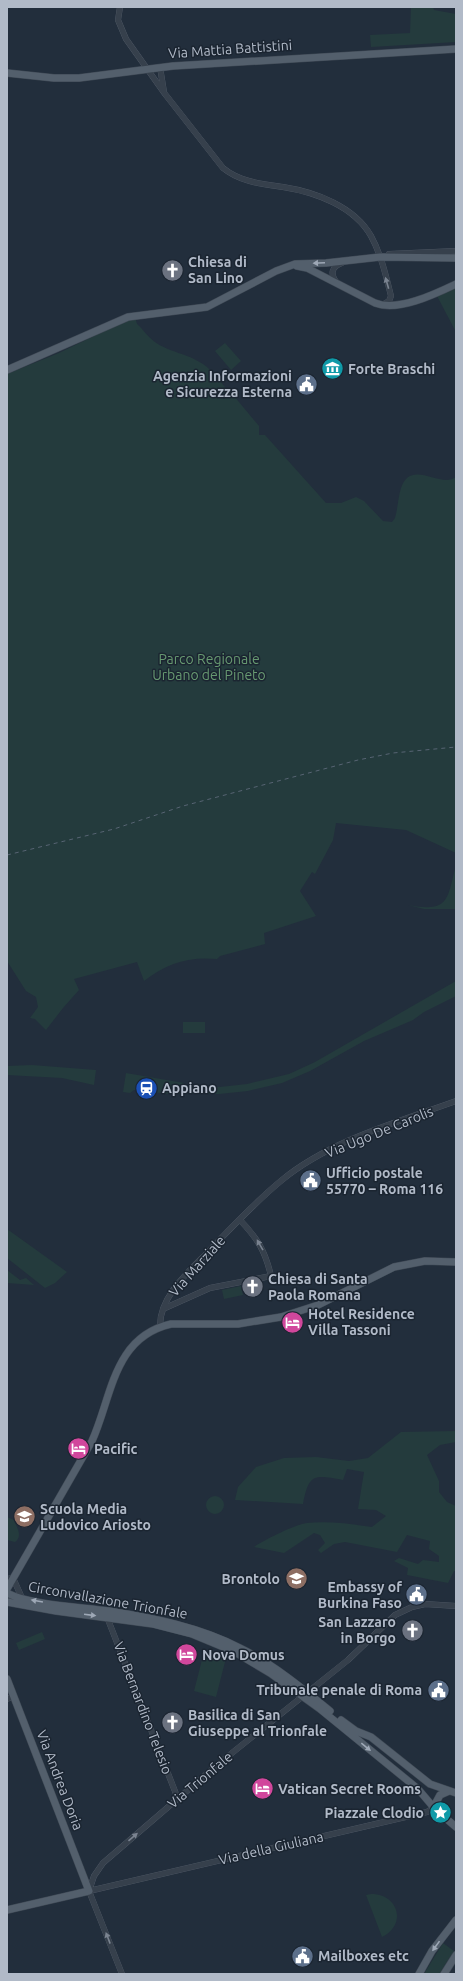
<svg xmlns="http://www.w3.org/2000/svg" width="463" height="1981" font-family="Ubuntu,sans-serif">
	<rect width="100%" height="100%" fill="#222e3c"/>
	<path fill="#243b3d" d="M411 7H433L434 10 456 14V42L371 47 370 35 410 33Z
		M456 288V332L437 296Z
		M136 319C136 325 139 325 142 329 161 354 180 349 203 364 213 371 221 382 228 391L229 390 259 426V435H265L326 503H341L356 497 364 501 383 521 392 522 395 518C398 508 398 497 401 488 411 458 440 489 456 477V853L406 830 336 823 333 840 315 874 312 872 300 891 316 916 264 933 265 944 220 956 217 959C189 956 165 964 144 981L137 962 74 979 79 990 63 1008 46 1030 35 1019 30 1018 38 1007 36 997 26 991 7 961V374L59 353 123 322Z
		M225 343 241 361 231 370 215 351Z
		M456 865V909H424L408 905C450 913 447 899 456 865Z
		M456 981V996L424 1012 413 1020 364 1041 310 1071 282 1083 248 1091 219 1094H170L134 1090 130 1093 123 1092 126 1073 184 1083V1087H220L247 1084 289 1074 315 1062Z
		M183 1022H205V1033H183Z
		M32 1065 96 1070 94 1085 62 1078 7 1075V1066Z
		M7 1229 67 1272 55 1283 45 1288 7 1258Z
		M7 1270 20 1280 26 1278 34 1285 7 1283Z
		M241 1286 243 1295 224 1299 222 1290Z
		M456 1431V1442L440 1445 427 1455 439 1481V1492L447 1502 456 1506V1571H454L448 1583 407 1575 408 1568 394 1561 399 1558 418 1564 423 1560 439 1562V1556L429 1549 430 1541 407 1535 397 1552 345 1542 334 1544 321 1553 318 1550 325 1543 320 1535 314 1533 284 1553 254 1547C266 1539 294 1525 307 1523 329 1521 351 1524 372 1527L386 1516 376 1510 358 1509 364 1472 347 1469 343 1480C314 1475 309 1473 303 1504L235 1500 238 1487 256 1467 284 1458 316 1457 349 1461 368 1458 401 1432Z
		M206 1505a9 9 0 1 1 18 0a9 9 0 1 1-18 0Z
		M7 1517 14 1520C17 1528 23 1536 15 1542L7 1540Z
		M42 1632 45 1639 19 1650 16 1643Z
		M204 1652 226 1658 216 1697 194 1691Z
		M371 1894C399 1894 407 1925 382 1937L366 1895Z
		M443 1943 454 1951 439 1974H424Z"/>
	<g fill="none" stroke-linecap="round" stroke-linejoin="round">
		<defs>
			<path id="minor" d="M120 7 118 20 126 39 165 94 223 168C240 182 262 184 283 187 315 192 354 206 371 236 381 254 386 276 391 296L389 301 382 305
				M160 67 164 92
				M389 254 456 251
				M337 283C330 274 331 267 342 263
				M163 1309 210 1288 271 1276C265 1250 257 1238 240 1220
				M160 1327C159 1298 187 1273 206 1254 230 1229 255 1202 282 1180 331 1140 398 1122 456 1101
				M7 1579 13 1578 22 1598
				M107 1617 178 1799
				M7 1699 14 1696
				M89 1891 94 1876 103 1863 217 1765 348 1660 395 1615 412 1607 425 1604 456 1606
				M89 1891 427 1812 433 1808
				M89 1891 122 1974"/>
			<path id="major" d="M7 73 54 78H79L173 66 456 49
				M297 266 307 268 375 303C398 312 435 294 456 284
				M7 370 128 317 207 307 276 271 295 264 326 263 380 257 456 258
				M7 1589 92 1441C112 1397 113 1337 171 1324H238L281 1317 318 1305 394 1267 425 1261 456 1262
				M7 1593C30 1605 81 1607 109 1611 154 1618 199 1627 240 1648 273 1664 302 1688 330 1711
				M7 1602 56 1611 153 1624 192 1634 233 1651 270 1673 320 1709 418 1789 435 1809 456 1827
				M7 1679 89 1891 7 1910
				M341 1720 356 1731 371 1737 430 1784 456 1793
				M433 1808 440 1795 449 1791
				M419 1974 432 1951 456 1920
				M444 1974 456 1955"/>
		</defs>
		<use href="#minor" stroke="#545d6a" stroke-width="6"/>
		<use href="#major" stroke="#3f4955" stroke-width="8"/>
		<use href="#minor" stroke="#36404c" stroke-width="5.5"/>
		<use href="#major" stroke="#535f6c" stroke-width="7"/>
		<path stroke="#576473" stroke-width="1" stroke-dasharray="4 4" stroke-linecap="butt" d="M7 855 114 829 183 806 358 760 393 753 456 747"/>
	</g>
	<defs><path id="oneway-solid" d="M-6-.8H1V-3.2L6.5 0L1 3.2V.8H-6Z"/></defs>
	<g fill="#9ea8b6">
		<use href="#oneway-solid" transform="translate(319 263) rotate(177)"/>
		<use href="#oneway-solid" transform="translate(37 1601) rotate(-170)"/>
		<use href="#oneway-solid" transform="translate(90 1615) rotate(7)"/>
		<use href="#oneway-solid" transform="translate(366 1747) rotate(39)"/>
		<use href="#oneway-solid" transform="translate(436 1946) rotate(126)"/>
	</g>
	<g fill="#7a8390">
		<use href="#oneway-solid" transform="translate(387 283) rotate(-106)"/>
		<use href="#oneway-solid" transform="translate(260 1245) rotate(-120)"/>
		<use href="#oneway-solid" transform="translate(133 1837) rotate(-41)"/>
		<use href="#oneway-solid" transform="translate(108 1938) rotate(-111)"/>
	</g>
	<defs>
		<symbol id="church-disc" viewBox="-11 -11 22 22"><circle r="9.5" fill="#6b7280" stroke="#1b2531"/><path d="M-1.2-6h2.4v3.5h3.3v2.4h-3.3V6h-2.4V-.1h-3.3v-2.4h3.3Z" fill="#fff"/></symbol>
		<symbol id="museum-disc" viewBox="-11 -11 22 22"><circle r="9.5" fill="#0f9aa8" stroke="#1b2531"/><path d="M0-6L6-3V-2H-6V-3ZM-5-1h2V3h-2ZM-1-1h2V3h-2ZM3-1h2V3H3ZM-6 4H6V6H-6Z" fill="#fff"/></symbol>
		<symbol id="civic-disc" viewBox="-11 -11 22 22"><circle r="9.5" fill="#5c6f8a" stroke="#1b2531"/><path d="M-.6-6.5H3V-4.5H.6V-3L4-1V1h2V6H-6V1h2V-1L-.6-3ZM-1.2 2.5V6h2.4V2.5Z" fill="#fff"/></symbol>
		<symbol id="station-disc" viewBox="-11 -11 22 22"><circle r="9.5" fill="#1a4fb4" stroke="#1b2531"/><path d="M-3-6H3Q5-6 5-4V2Q5 4 3 4L4.5 6H3L1.5 4h-3L-3 6H-4.5L-3 4Q-5 4-5 2V-4Q-5-6-3-6ZM-3.5-4v3h7v-3ZM-3.5 1v1.5H-2V1ZM2 1v1.5H3.5V1Z" fill="#fff"/></symbol>
		<symbol id="hotel-disc" viewBox="-11 -11 22 22"><circle r="9.5" fill="#d1479c" stroke="#1b2531"/><path d="M-6-4.5h1.5V1H6V5H4.5V3h-9V5H-6ZM-4 0a1.8 1.8 0 1 1 3.6 0ZM.5 0V-2.5h3Q6-2.5 6 0Z" fill="#fff"/></symbol>
		<symbol id="school-disc" viewBox="-11 -11 22 22"><circle r="9.5" fill="#8d6e63" stroke="#1b2531"/><path d="M0-5L7-2L0 1L-7-2ZM-4 1L0 2.5L4 1V4Q0 6-4 4Z" fill="#fff"/></symbol>
		<symbol id="sight-disc" viewBox="-11 -11 22 22"><circle r="9.5" fill="#0f9aa8" stroke="#1b2531"/><path d="M0-6L1.8-2.2L6-1.7L2.9 1.2L3.7 5.4L0 3.3L-3.7 5.4L-2.9 1.2L-6-1.7L-1.8-2.2Z" fill="#fff"/></symbol>
	</defs>
	<g fill-rule="evenodd">
		<use href="#church-disc" x="160" y="258" width="25" height="25"/>
		<use href="#museum-disc" x="320" y="356" width="25" height="25"/>
		<use href="#civic-disc" x="294" y="372" width="25" height="25"/>
		<use href="#station-disc" x="134" y="1076" width="25" height="25"/>
		<use href="#civic-disc" x="298" y="1168" width="25" height="25"/>
		<use href="#church-disc" x="240" y="1274" width="25" height="25"/>
		<use href="#hotel-disc" x="280" y="1310" width="25" height="25"/>
		<use href="#hotel-disc" x="66" y="1436" width="25" height="25"/>
		<use href="#school-disc" x="12" y="1504" width="25" height="25"/>
		<use href="#school-disc" x="284" y="1566" width="25" height="25"/>
		<use href="#civic-disc" x="404" y="1582" width="25" height="25"/>
		<use href="#church-disc" x="400" y="1618" width="25" height="25"/>
		<use href="#hotel-disc" x="174" y="1642" width="25" height="25"/>
		<use href="#civic-disc" x="426" y="1678" width="25" height="25"/>
		<use href="#church-disc" x="160" y="1710" width="25" height="25"/>
		<use href="#hotel-disc" x="250" y="1776" width="25" height="25"/>
		<use href="#sight-disc" x="428" y="1800" width="25" height="25"/>
		<use href="#civic-disc" x="290" y="1944" width="25" height="25"/>
	</g>
	<g text-anchor="middle" dominant-baseline="central" stroke-width="3" stroke-linejoin="round" paint-order="stroke">
		<g font-size="14" fill="#b1bac8" stroke="#1b2531">
			<text transform="translate(230 49) rotate(-4)">Via Mattia Battistini</text>
			<text transform="translate(379 1132) rotate(-22)">Via Ugo De Carolis</text>
			<text transform="translate(197 1266) rotate(-48)">Via Marziale</text>
			<text transform="translate(108 1600) rotate(10)">Circonvallazione Trionfale</text>
			<text transform="translate(143 1708) rotate(69)">Via Bernardino Telesio</text>
			<text transform="translate(60 1780) rotate(69)">Via Andrea Doria</text>
			<text transform="translate(200 1780) rotate(-40)">Via Trionfale</text>
			<text transform="translate(271 1848) rotate(-13)">Via della Giuliana</text>
		</g>
		<g font-size="14" font-weight="bold" fill="#b1bac8" stroke="#1b2531" text-anchor="start">
			<text x="188" y="262">Chiesa di<tspan x="188" dy="16">San Lino</tspan></text>
			<text x="348" y="369">Forte Braschi</text>
			<text x="292" y="376" text-anchor="end">Agenzia Informazioni<tspan x="292" dy="16">e Sicurezza Esterna</tspan></text>
			<text x="162" y="1088">Appiano</text>
			<text x="326" y="1173">Ufficio postale<tspan x="326" dy="16">55770 – Roma 116</tspan></text>
			<text x="268" y="1279">Chiesa di Santa<tspan x="268" dy="16">Paola Romana</tspan></text>
			<text x="308" y="1314">Hotel Residence<tspan x="308" dy="16">Villa Tassoni</tspan></text>
			<text x="94" y="1449">Pacific</text>
			<text x="40" y="1509">Scuola Media<tspan x="40" dy="16">Ludovico Ariosto</tspan></text>
			<text x="280" y="1579" text-anchor="end">Brontolo</text>
			<text x="402" y="1587" text-anchor="end">Embassy of<tspan x="402" dy="16">Burkina Faso</tspan></text>
			<text x="396" y="1622" text-anchor="end">San Lazzaro<tspan x="396" dy="16">in Borgo</tspan></text>
			<text x="202" y="1655">Nova Domus</text>
			<text x="422" y="1690" text-anchor="end">Tribunale penale di Roma</text>
			<text x="188" y="1715">Basilica di San<tspan x="188" dy="16">Giuseppe al Trionfale</tspan></text>
			<text x="278" y="1789">Vatican Secret Rooms</text>
			<text x="424" y="1813" text-anchor="end">Piazzale Clodio</text>
			<text x="318" y="1956">Mailboxes etc</text>
		</g>
		<g font-size="14" fill="#679971" stroke="#1b2531">
			<text x="209" y="659">Parco Regionale<tspan x="209" dy="16">Urbano del Pineto</tspan></text>
		</g>
	</g>
	<rect width="463" height="1981" fill="none" stroke="#b1bac8" stroke-width="16"/>
</svg>
